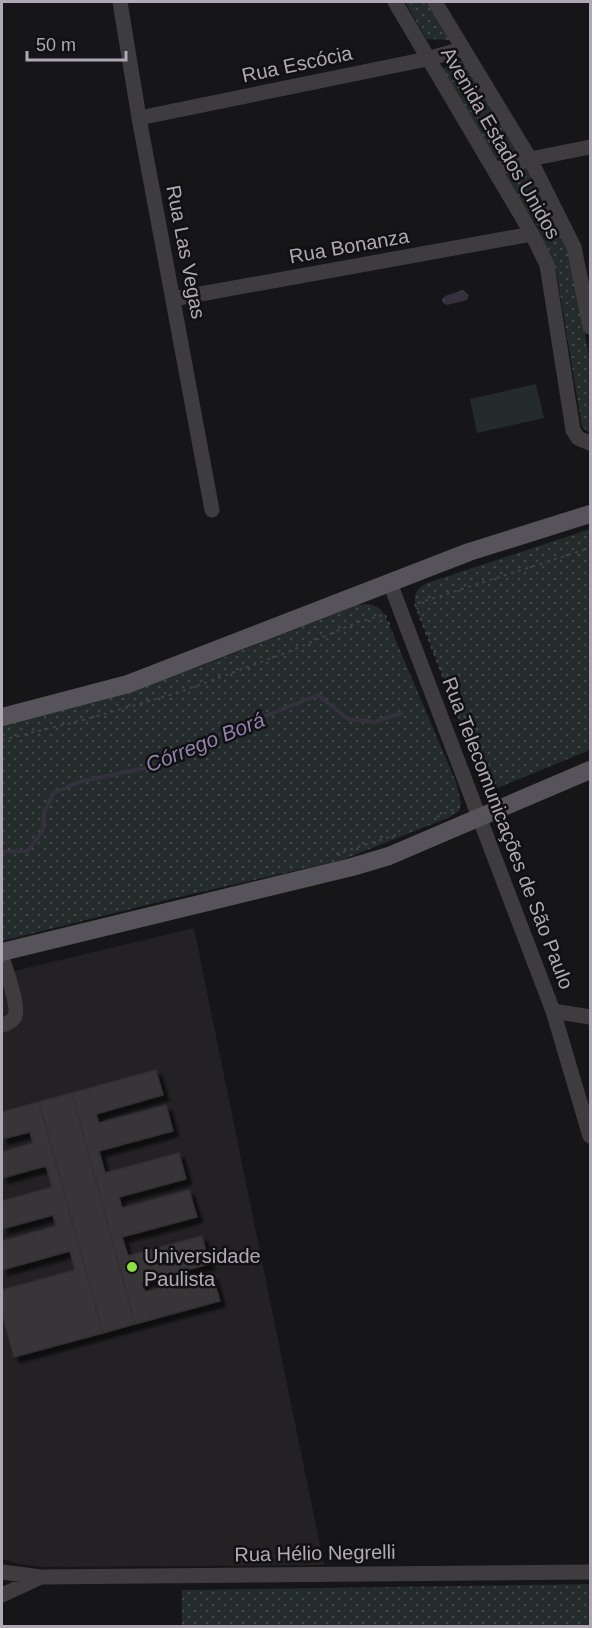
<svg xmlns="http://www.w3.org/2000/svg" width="592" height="1628" font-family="Helvetica,sans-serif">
	<defs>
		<pattern id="green-dots" width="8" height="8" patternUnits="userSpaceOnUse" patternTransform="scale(1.5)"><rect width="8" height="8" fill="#242b2b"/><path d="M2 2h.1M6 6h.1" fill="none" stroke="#414748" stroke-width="1.8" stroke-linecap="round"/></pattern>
		<pattern id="water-ripples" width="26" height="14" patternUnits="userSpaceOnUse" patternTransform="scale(1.5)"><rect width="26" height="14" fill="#34303e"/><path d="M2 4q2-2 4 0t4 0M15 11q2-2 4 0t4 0" fill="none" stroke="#4f4b58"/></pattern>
		<filter id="shadow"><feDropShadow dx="5.5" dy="5.5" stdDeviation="1.5" flood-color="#0009"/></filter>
	</defs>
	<rect width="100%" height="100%" fill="#161517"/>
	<path fill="#232124" d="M194 928 324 1565 41 1567 20 1564 2 1559V974Z"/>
	<path fill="url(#green-dots)" d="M405 2H427L452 40 426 39Z
		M464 60 519 153 491 160 442 69Z
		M526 164 568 250 590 360V433L582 427 556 270 537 225 503 177Z
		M590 529V750L497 788 485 785 416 607C413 594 416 589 427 583Z
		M368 604C380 606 383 611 388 622L456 782 461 803 459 811 450 817 342 860 175 898 2 941V726L106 698 204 665 357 605Z
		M590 1584V1626H182V1590Z"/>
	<path fill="#242b2b" d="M536 384 544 418 477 433 470 399Z"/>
	<path fill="url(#water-ripples)" d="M463 290 469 295 467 300 447 305 443 303 442 299 445 296Z"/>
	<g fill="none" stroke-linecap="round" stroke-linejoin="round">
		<path stroke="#34303e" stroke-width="4" d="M2 852 28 851 43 830 44 812 54 793 79 782 154 766 192 750 218 735 318 695 348 719 375 722 401 713"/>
	</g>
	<path fill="#373539" stroke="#322f32" stroke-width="1.5" filter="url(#shadow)" d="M156 1070 163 1095 96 1114 99 1123 166 1105 173 1131 99 1151 105 1173 179 1153 186 1179 119 1197 122 1208 189 1190 197 1217 122 1237 128 1256 202 1236 209 1264 142 1282 145 1292 212 1274 220 1301 135 1324 72 1093Z
		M72 1093 135 1324 103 1333 39 1102Z
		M39 1102 103 1333 14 1357 3 1317 2 1318V1290L75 1270 70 1251 2 1270V1241L56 1226 53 1215 2 1229V1201L52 1187 46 1166 2 1178V1152L33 1143 30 1132 2 1139V1112Z"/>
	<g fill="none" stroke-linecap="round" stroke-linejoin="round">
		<path stroke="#444147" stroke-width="2" stroke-dasharray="3 4.5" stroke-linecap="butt" d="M418 603 590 548
			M415 604 485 785 492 796
			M385 615 391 628
			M2 740 83 720 180 692 283 654 358 622 386 614
			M437 817 459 807
			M336 854 399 834"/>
		<path stroke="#3f3c40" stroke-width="15" d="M120 2 139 118 212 510
			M395 2 532 234 547 265 573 430 578 438 590 443
			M435 2 530 159 574 247 590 327
			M139 118 427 59 462 49
			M494 170 530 159 590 147
			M173 299 532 234
			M390 583 553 1011 590 1136
			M2 957C5 969 21 1008 14 1018 11 1022 6 1024 2 1025
			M553 1011 590 1017
			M2 1572 41 1577 590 1572
			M2 1595 41 1577"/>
		<path stroke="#57535a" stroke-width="18" d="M2 717 128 684 469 552 590 514
			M2 952 352 867 389 856 590 770"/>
	</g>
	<circle fill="#90de46" stroke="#111012" stroke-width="2" cx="132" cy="1267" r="6"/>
	<g text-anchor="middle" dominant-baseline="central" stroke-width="5" stroke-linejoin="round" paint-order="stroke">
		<g font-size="20" fill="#b0a9b5" stroke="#111012">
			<text transform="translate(297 64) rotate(-12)">Rua Escócia</text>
			<text transform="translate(501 143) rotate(60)">Avenida Estados Unidos</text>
			<text transform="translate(349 246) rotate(-10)">Rua Bonanza</text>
			<text transform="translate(186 252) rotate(79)">Rua Las Vegas</text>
			<text transform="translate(508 833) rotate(69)">Rua Telecomunicações de São Paulo</text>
			<text transform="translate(315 1553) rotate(-1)">Rua Hélio Negrelli</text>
		</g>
		<g font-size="20" fill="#b0a9b5" stroke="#111012" text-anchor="start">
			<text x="144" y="1256">Universidade<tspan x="144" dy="23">Paulista</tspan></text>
		</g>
		<g font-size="21" font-style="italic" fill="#9083ad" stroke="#111012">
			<text transform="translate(205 742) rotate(-22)">Córrego Borá</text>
		</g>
	</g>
	<rect width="592" height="1628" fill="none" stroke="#b0a9b5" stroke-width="6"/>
	<path d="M27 51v9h99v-9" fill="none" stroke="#b0a9b5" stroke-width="3"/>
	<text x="36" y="51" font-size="18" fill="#b0a9b5" stroke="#111012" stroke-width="4.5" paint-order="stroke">50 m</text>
</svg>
